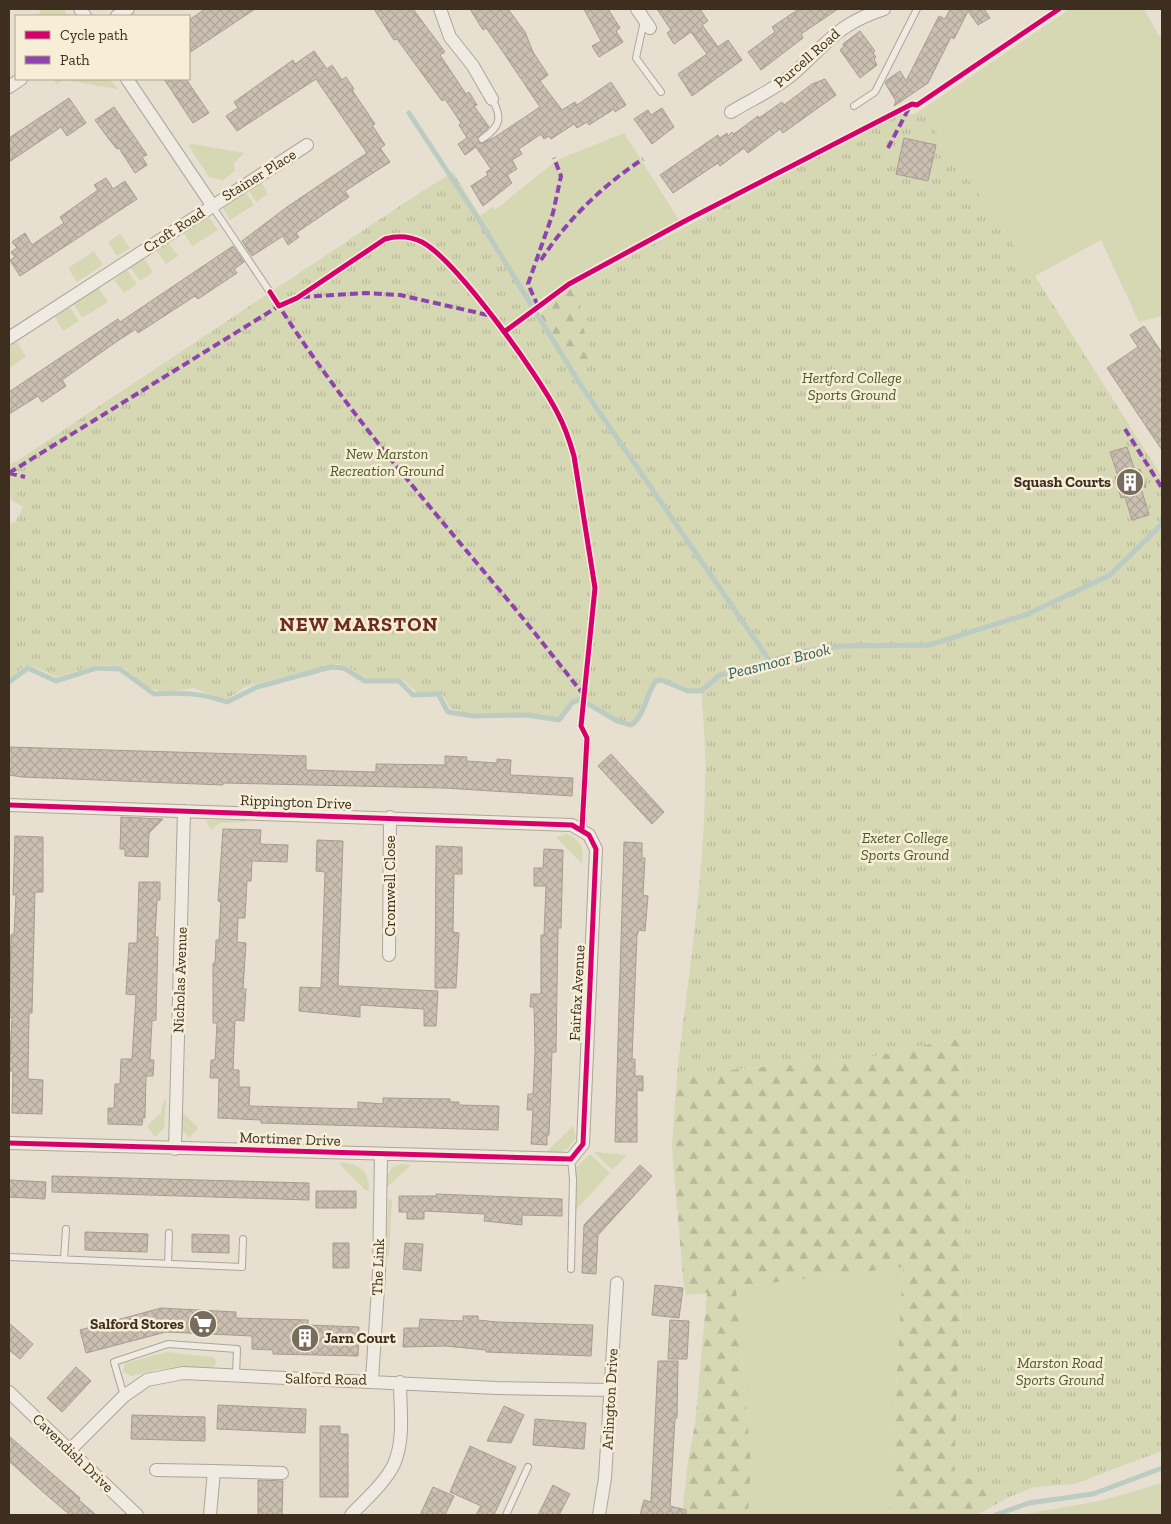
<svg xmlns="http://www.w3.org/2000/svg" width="1171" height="1524" font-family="'Zilla Slab',serif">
	<defs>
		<pattern id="forest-firs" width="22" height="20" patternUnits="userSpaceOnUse" patternTransform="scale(1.25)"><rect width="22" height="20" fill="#d6d7b3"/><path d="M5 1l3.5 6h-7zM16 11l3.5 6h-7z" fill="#b9b99a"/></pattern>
		<pattern id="park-tufts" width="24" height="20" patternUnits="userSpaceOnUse" patternTransform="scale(1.25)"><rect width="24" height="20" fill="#d6d7b3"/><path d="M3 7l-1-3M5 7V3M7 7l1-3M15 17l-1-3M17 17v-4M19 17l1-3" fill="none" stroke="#b9b99a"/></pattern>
		<pattern id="building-cross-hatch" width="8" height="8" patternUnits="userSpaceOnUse" patternTransform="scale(1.25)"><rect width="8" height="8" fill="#cbbfb2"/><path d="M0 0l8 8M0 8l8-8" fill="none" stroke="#afa499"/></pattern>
	</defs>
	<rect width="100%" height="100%" fill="#e7e0d1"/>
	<path fill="#d6d7b3" d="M40 9H64L68 16H39Z
		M1070 9H1144L1159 36 1162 34V316L1139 322 1101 240 1035 276 921 110Z
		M58 79H110L118 89 64 80 57 84 54 82Z
		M624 133 679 220 592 266V268L533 303 480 216 492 207 495 210 557 160Z
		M193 144 244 153 234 164 235 171 223 180 209 177 188 145Z
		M261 182 268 194 256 202 248 189Z
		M245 191 254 205 230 220 221 205Z
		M209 217 218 230 192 246 184 233Z
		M120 234 130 248 117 256 108 242Z
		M168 242 178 256 166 264 156 250Z
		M94 251 103 265 77 282 68 268Z
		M144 258 153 272 140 281 130 267Z
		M127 270 137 284 124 293 114 280Z
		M98 287 108 302 82 318 73 303Z
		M70 307 79 321 63 331 55 317Z
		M17 342 26 357 9 368V347Z
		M9 479 24 505V507L11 500Z
		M206 820H247V822L220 823 211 830Z
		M567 834C582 841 584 848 582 864L556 837Z
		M164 1100H166L164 1128 155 1137 147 1126 161 1113Z
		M181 1102 182 1112 198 1128 189 1138 181 1128Z
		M573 1126 576 1138C567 1152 561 1154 545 1153Z
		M594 1152 627 1155 612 1170Z
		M590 1154 610 1173 575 1211 574 1169Z
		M339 1163C358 1163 370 1170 369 1191L365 1190Z
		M401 1164 411 1165 384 1190V1179L393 1167Z
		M388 1199 392 1200 389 1256H386Z
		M903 1267 889 1515H748L751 1462 736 1287Z
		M167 1352 212 1357 216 1360 215 1366 211 1368 160 1369 132 1376 123 1372 125 1363Z
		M1162 1483V1515H1019L1100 1501Z"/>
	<path fill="url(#forest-firs)" d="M572 287 592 357 580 380 539 315 562 293Z
		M971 1035 961 1055 965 1208 954 1477 989 1480 1005 1499 977 1515H889L903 1267 736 1287 751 1462 748 1515H682L688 1461 695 1424 707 1293 686 1295 683 1278 672 1148 677 1074 861 1059Z"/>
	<path fill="url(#park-tufts)" d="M921 110 1035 276 1162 477V1451L1074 1484 1034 1487 1005 1499 988 1480 954 1477 965 1208 961 1055 971 1035 861 1059 677 1074C691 947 715 818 701 691H688L661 680 656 681C646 693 645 716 631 725L617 721 580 699 572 703 559 720 539 715 474 716 450 708C440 688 440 693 419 694L403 680H370L347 666 337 664 247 686 227 699H220L194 688 166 692 156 690 147 687 125 668 106 665H96L57 677C46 674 33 661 21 669 17 672 13 677 9 680V525L16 521 24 505 9 479V464L17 461 421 192 453 172 580 379 592 357 572 287 899 114H915Z"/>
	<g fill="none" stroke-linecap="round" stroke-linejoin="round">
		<path stroke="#bcccc2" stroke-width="5" d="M409 113 478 218 578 381 769 660
			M9 682 28 668 56 681 96 668 120 669 154 694C182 692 200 693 227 702L257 687 331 667 344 668 365 681H399L413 695 438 694 448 712 474 716 527 715 559 720 572 703 580 699 617 721 631 725C645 716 646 693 656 681L661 680 688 691H701L720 675 805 651 843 646 929 645 1028 614 1110 575 1162 524
			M995 1515 1029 1503 1093 1494 1162 1468"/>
	</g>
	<path fill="url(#building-cross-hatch)" stroke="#a89c90" d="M205 9H255L189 53V20Z
		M374 9H413L445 52 440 55 466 94 469 92 477 105 474 106 489 127 478 137 480 144 495 137 540 107 501 49 486 28 483 30 470 9H508L525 32 533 52 548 75 540 81 562 110 575 102 577 105 611 82 626 105 615 112 614 109 589 125 587 122 577 128 574 124 551 139 549 136 544 139 541 134 519 149 522 154 512 160 517 169 507 175 512 183 483 206 471 186 488 175 486 172 491 169 476 147 465 155 458 144 467 138 459 125 461 123 445 99 442 101 397 39 394 40Z
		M584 9H608L620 28 616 31 623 42 599 57 592 46 601 41Z
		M657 9H700L708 21 702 25 718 47 728 40 742 60 692 96 678 74 707 54 691 32 674 44 667 33 671 30Z
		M799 9H838L801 34 803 38 761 70 748 52 775 32 772 27Z
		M950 9H984L990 18 978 25 968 11 954 39 951 37 928 83 894 106 896 101 885 83 887 80 900 71 906 81 939 16 945 19Z
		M860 31 875 51 873 53 876 57 874 59 877 65 860 78 840 50 844 46 843 44Z
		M314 51 327 69 332 65 342 80 346 77 354 89 352 90 375 124 372 125 385 145 380 148 390 162 345 191 349 197 296 233 299 237 288 245 283 236 252 256 242 241 287 207 367 153 316 79 237 131 226 116 238 108 234 102 293 60 295 64Z
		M164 79H186L209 113 193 123Z
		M825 79 836 95 783 133 780 129 748 153 744 148 720 166 718 163 673 193 660 175 718 135 720 138 727 133 728 136 732 132 734 134 758 116 759 118 782 102 784 105 812 84Z
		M69 98 86 123 67 136 61 127 9 162V138Z
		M114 107 147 155 142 157 147 165 135 173 119 148 117 149 108 138 95 120Z
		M662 108 674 127 652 144 634 119 648 110 651 115Z
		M904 138 936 145 928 181 896 174Z
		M106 178 113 189 125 181 137 199 20 276 10 260 15 257 11 252 17 248 12 242 25 233 32 245 64 223 60 217 98 190 94 185Z
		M233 246 244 262 234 269 237 273 198 299 195 296 138 333 136 329 116 342 62 380 66 386 42 402 38 396 9 414V392L118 319 120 322Z
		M1144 326 1162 353V450L1107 368 1138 347 1130 335Z
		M1127 447 1135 471 1140 469 1146 487 1141 488 1149 515 1132 520 1125 497 1121 498 1115 477 1118 476 1110 452Z
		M9 747 306 756V770L376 772V764L445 765V756L467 757 466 761 497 763V759L511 760 510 775 573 778 572 796 444 788 223 783V785L22 777 9 775Z
		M611 754 664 812 652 824 598 766Z
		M121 817 163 819 149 833 148 857 125 856V849H120Z
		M223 829 261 830 260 844 288 845 287 862 252 861 251 881H247L245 918H238L237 942 246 943 243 989H246L244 1021 235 1020 233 1070H239V1087H250L249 1106 358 1109V1102L383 1104V1098L450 1099V1102H459V1105L499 1106 498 1130 261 1123V1120L218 1118 219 1078H210L211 1060H215L217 1023H213V963H215L216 940H219L221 902 218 901Z
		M15 836 43 837V892H35L32 1013H29L28 1079 43 1080 42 1114 12 1113 13 1071H9L12 1018 9 1017 11 935 14 933 16 895H13Z
		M317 840 343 841 338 986 438 991 436 1026H424V1009L360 1005V1017L299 1011 300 987 321 988 325 872 316 871Z
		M624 842 642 843V858H645L643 895 648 896 645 931 639 930 637 935 632 1059H635V1076H643V1091L637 1090V1142H615Z
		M436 846 462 847V874H454L453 932 459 933 456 988H435Z
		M544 849 563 850 561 928H558L556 1052H552L549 1135 547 1136V1145L531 1144 533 1110H527L528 1094H533L535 1052 534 1007H530L531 994H541V935H544L546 886H534V868H543Z
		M139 882H160V900H157L155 937H158L156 1020 152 1021 150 1060H154L153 1076H146L145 1118 143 1117 142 1125 108 1124V1108H114L115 1084H120L121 1059H132L136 995 126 994 129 943H137Z
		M640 1165 652 1176 598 1235 596 1274 582 1273 584 1225Z
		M52 1176 309 1183V1200L52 1192Z
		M9 1180 46 1182 45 1199 9 1197Z
		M316 1191H356V1208H316Z
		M436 1194 562 1199V1216L522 1215V1225L484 1221 485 1214 424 1211V1219H407V1212H399V1196H436Z
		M85 1232 148 1234 147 1252 85 1250Z
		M192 1234 229 1235V1253L192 1252Z
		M333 1243H349V1268H333Z
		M405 1243 423 1244 421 1271 403 1269Z
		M655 1285 683 1288 679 1318 652 1315Z
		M161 1308 236 1312V1318L308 1320V1325L359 1327 358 1356 273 1354V1350L252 1349V1336L166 1332 86 1353 80 1330Z
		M463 1316H478V1320L497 1322 593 1325 591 1356 486 1352V1350L446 1346 403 1347 404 1328H419L420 1319 463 1321Z
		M670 1320 689 1321 687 1359H668Z
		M9 1323 33 1344 20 1359 9 1350Z
		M658 1361H678L677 1418H675L670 1506 686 1510V1515H640L644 1500 651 1502Z
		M76 1367 91 1381 62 1412 47 1398Z
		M218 1405 306 1409 305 1433 217 1429Z
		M504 1406 524 1415 511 1443 487 1441Z
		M132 1415 205 1417V1441L131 1439Z
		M535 1419 586 1423 584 1449 533 1445Z
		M320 1426H340V1434H348V1497H320Z
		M9 1436 80 1498 79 1500 96 1515H70L43 1492 9 1461Z
		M470 1446 516 1467 494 1515H476L481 1506 450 1492Z
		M258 1480 283 1481 282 1515H258Z
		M553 1485 570 1494 559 1515H538Z
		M433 1487 454 1496 445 1515H420Z"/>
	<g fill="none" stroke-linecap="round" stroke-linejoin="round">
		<defs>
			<path id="lane" d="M644 21 636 58 661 92
				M854 106 875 92 917 9
				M482 139C500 127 503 118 492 99
				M212 206 270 292
				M582 829 587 738
				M571 1159 573 1179 571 1269
				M9 1257 242 1267 243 1239
				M64 1259 66 1229
				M168 1264 169 1233
				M124 1396 114 1362 168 1344 237 1349 236 1376
				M506 1515 528 1467"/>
			<path id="street" d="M80 9 85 16
				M440 9 450 37 473 66 492 99
				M637 9 650 28
				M117 16 128 9
				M127 79 212 205
				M9 87 21 79
				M731 112C752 99 776 89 794 73 829 42 836 25 884 9
				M9 338 307 145
				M9 805 572 825 589 835 596 849 583 1144 571 1159 9 1143
				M389 955 390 817
				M175 1149 184 811
				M372 1380 379 1273 381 1154
				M9 1392 137 1515
				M70 1450 124 1396 147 1380 183 1373 497 1388 610 1390
				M156 1470 214 1471
				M210 1515 214 1471 282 1473
				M351 1515C365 1500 385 1483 394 1464 405 1439 400 1408 400 1382
				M599 1515 605 1478 617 1283"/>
		</defs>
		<use href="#lane" stroke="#ada599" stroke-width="8"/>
		<use href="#street" stroke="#ada599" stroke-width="14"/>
		<use href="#lane" stroke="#efebe3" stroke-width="6"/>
		<use href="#street" stroke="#efebe3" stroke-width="12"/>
		<path stroke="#8e44ad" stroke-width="4" stroke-dasharray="8 4" stroke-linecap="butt" d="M888 148 910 106
			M541 260C567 220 603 185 643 159
			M302 297 366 293 400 295 492 316
			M538 306 528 284 553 213 561 176 554 158
			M1125 429 1162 488
			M9 473 279 306C343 406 420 495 496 586 526 621 555 659 584 695
			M9 473 25 477"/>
		<defs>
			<path id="cycleway" d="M270 292 279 306 297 298 385 239C398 235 410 236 422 242 456 260 540 377 558 414 565 427 570 442 574 456L595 588 581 726 587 738 582 829
				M504 332 569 284 683 222 912 104 917 105 1059 9
				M9 805 572 825 589 835 596 849 583 1144 571 1159 9 1143"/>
		</defs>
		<use href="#cycleway" stroke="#f7eed8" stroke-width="8"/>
		<use href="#cycleway" stroke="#d6006c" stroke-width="5"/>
	</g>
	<defs>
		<symbol id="building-disc" viewBox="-11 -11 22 22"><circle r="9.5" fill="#786c5e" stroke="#f7eed8"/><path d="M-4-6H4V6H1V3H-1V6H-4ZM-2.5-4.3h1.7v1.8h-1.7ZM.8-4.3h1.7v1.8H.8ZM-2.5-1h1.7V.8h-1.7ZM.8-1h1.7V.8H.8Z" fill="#fff"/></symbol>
		<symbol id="supermarket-disc" viewBox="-11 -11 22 22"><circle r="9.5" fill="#786c5e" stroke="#f7eed8"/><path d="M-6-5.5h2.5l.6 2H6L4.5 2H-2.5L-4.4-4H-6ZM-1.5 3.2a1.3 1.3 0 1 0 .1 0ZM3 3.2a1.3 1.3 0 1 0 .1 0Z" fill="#fff"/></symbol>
	</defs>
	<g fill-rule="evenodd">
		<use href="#building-disc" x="1114" y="466" width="32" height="32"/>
		<use href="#supermarket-disc" x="187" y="1308" width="32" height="32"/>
		<use href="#building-disc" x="289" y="1322" width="32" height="32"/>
	</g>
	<g text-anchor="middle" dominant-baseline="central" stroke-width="5" stroke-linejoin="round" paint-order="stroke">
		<g font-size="15" fill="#3d2e20" stroke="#f7eed8">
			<text transform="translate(807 58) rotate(-41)">Purcell Road</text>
			<text transform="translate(259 175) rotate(-32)">Stainer Place</text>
			<text transform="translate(174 230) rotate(-33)">Croft Road</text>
			<text transform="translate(296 802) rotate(2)">Rippington Drive</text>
			<text transform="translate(390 886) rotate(-90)">Cromwell Close</text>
			<text transform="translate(180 980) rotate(-88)">Nicholas Avenue</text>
			<text transform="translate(577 993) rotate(-87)">Fairfax Avenue</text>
			<text transform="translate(290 1139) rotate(2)">Mortimer Drive</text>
			<text transform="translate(378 1267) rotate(-88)">The Link</text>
			<text transform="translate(326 1379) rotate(1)">Salford Road</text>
			<text transform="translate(610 1399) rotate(-87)">Arlington Drive</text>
			<text transform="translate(73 1453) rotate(44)">Cavendish Drive</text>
		</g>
		<g font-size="15" font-style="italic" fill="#4d5a26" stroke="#f7eed8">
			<text x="852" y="378">Hertford College<tspan x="852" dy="17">Sports Ground</tspan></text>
			<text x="387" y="454">New Marston<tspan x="387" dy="17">Recreation Ground</tspan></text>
			<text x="905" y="838">Exeter College<tspan x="905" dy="17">Sports Ground</tspan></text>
			<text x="1060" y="1363">Marston Road<tspan x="1060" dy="17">Sports Ground</tspan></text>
		</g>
		<g font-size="15" font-weight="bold" fill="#3d2e20" stroke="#f7eed8" text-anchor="end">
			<text x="1111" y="482">Squash Courts</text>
			<text x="184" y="1324">Salford Stores</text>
			<text x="324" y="1338" text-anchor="start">Jarn Court</text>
		</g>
		<g font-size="16" font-style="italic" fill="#2f5d5a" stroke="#f7eed8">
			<text transform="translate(779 661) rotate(-14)">Peasmoor Brook</text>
		</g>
		<g font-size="20" font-weight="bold" letter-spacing="1" fill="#6b2e1e" stroke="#f7eed8">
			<text x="359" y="624">NEW MARSTON</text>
		</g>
	</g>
	<rect width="1171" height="1524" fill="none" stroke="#3d2e20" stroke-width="20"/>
	<rect x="15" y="15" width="175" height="65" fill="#f7eed8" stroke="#ada18e"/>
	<rect x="25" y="31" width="25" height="8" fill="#d6006c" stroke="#ada18e"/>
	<text x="60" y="40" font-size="15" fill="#3d2e20">Cycle path</text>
	<rect x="25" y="56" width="25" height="8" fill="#8e44ad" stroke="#ada18e"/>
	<text x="60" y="65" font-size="15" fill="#3d2e20">Path</text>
</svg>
